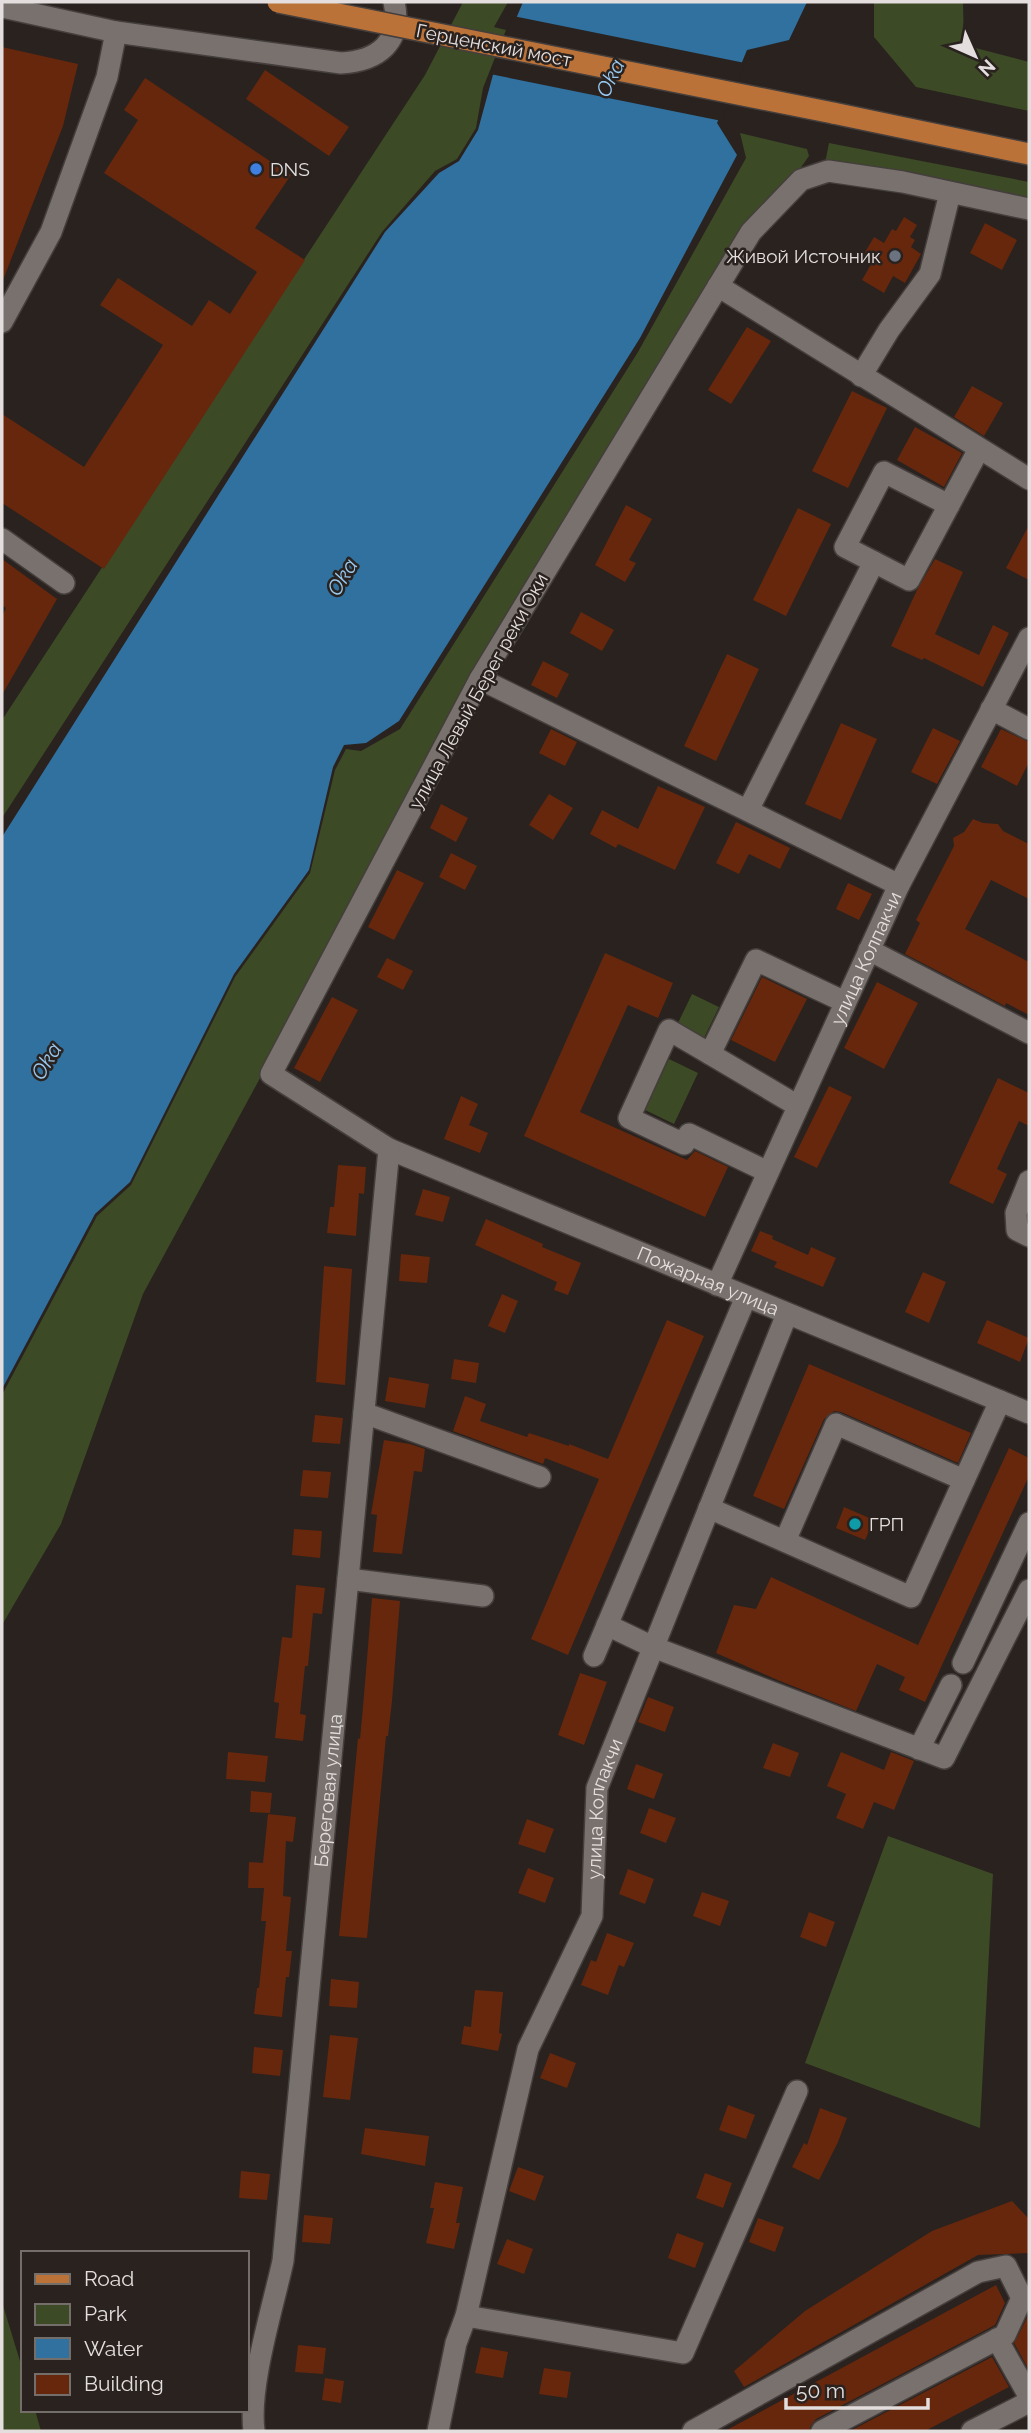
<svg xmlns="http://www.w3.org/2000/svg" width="1031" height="2433" font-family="Raleway,sans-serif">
	<rect width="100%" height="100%" fill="#29221f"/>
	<path fill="#3c4a25" d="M463 2H508L494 27 506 30 483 88 476 128 457 159 435 171 382 232 2 818V720L425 75Z
		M874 2H963L964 45 1029 62V111L916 87 874 37Z
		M740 133 807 149 809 156 780 197 749 227 266 1067 143 1294 61 1524 2 1625V1395L97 1216 131 1185 235 977 310 873 335 770 346 749 361 751 400 729 638 352 746 158Z
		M829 143 1029 182V201L825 163Z
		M692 994 719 1007 704 1038 677 1025Z
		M669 1059 698 1073 674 1124 645 1110Z
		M888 1836 993 1874 980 2128 805 2063Z
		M2 2302 23 2371V2410H35L41 2431H2Z"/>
	<path fill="#3071a0" d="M523 2H807L789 40 747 50 717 123 737 155 640 338 399 721 366 743 344 745 333 767 309 870 234 974 130 1182 95 1214 2 1389V837L385 232 439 173 459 161 478 130 494 71Z"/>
	<path fill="#29221f" d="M513 16 745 63 722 121 490 74Z"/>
	<path fill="#66270d" d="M2 47 78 64 63 126 3 280Z
		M265 70 349 127 329 156 246 99Z
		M145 78 291 175 255 228 305 260 104 569 2 503V414L84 467 163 345 100 305 118 278 192 326 209 300 230 314 257 272 104 173 138 120 124 110Z
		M904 217 917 225 910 237 915 240 911 247 921 254 905 283 893 276 884 293 862 280 874 259 864 254 874 237 884 243 892 229 896 231Z
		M985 223 1017 240 1002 270 970 253Z
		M747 327 771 341 731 404 708 390Z
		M972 386 1003 403 984 436 954 417Z
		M852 391 887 408 848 488 812 471Z
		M915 427 962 453 944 487 897 460Z
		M626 505 652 519 629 560 636 563 625 582 595 565Z
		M798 508 831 524 786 616 753 600Z
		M1029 525V580L1006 568Z
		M2 559 57 599 2 695V616L6 608 2 605Z
		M935 559 963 572 935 634 979 655 993 625 1009 633 983 687 924 658 922 660 891 646 917 590Z
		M581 612 614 630 602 651 570 633Z
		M727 654 759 669 716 761 684 746Z
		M543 661 569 674 557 698 531 685Z
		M841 723 877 739 841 820 805 804Z
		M933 728 960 741 937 784 911 772Z
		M551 729 577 742 565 766 539 753Z
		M1001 729 1029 742V762L1017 786 981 767Z
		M658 786 705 807 675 870 618 844 616 848 590 834 602 810 638 829Z
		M549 794 573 808 553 840 529 825Z
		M441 804 468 818 456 842 430 828Z
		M973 819 983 823 998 824 1003 831 1029 844V899L991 880 965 929 1029 962V1015L1006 1003 1005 1006 905 954 920 923 916 920 954 846 953 838 964 832Z
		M736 822 790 848 780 869 749 854 739 874 716 863Z
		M451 853 477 866 465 890 439 877Z
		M397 870 424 883 394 940 368 927Z
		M848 883 872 894 859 920 836 909Z
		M605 953 673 983 658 1018 628 1005 580 1112 687 1160 695 1151 728 1167 705 1217 524 1136Z
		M387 958 413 971 403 990 377 977Z
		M762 977 807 999 775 1062 731 1040Z
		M877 982 918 1003 884 1069 844 1048Z
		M332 997 358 1010 320 1082 294 1068Z
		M998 1078 1029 1093V1126L1019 1121 997 1169 1007 1174 993 1204 949 1183Z
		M829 1086 852 1097 817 1168 794 1157Z
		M461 1096 478 1104 469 1125 488 1133 480 1153 444 1139Z
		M338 1165 366 1167 364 1194 359 1193 356 1236 327 1233 330 1207H334Z
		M423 1189 450 1197 443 1222 415 1215Z
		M486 1219 543 1244 542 1247 581 1263 568 1295 554 1290 557 1282 475 1245Z
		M760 1231 773 1236 772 1239 808 1255 811 1247 836 1258 823 1287 774 1267 777 1262 751 1251Z
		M401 1254 430 1257 427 1283 399 1281Z
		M324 1266 352 1269 345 1385 316 1382Z
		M923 1272 946 1282 929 1323 905 1312Z
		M502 1294 518 1301 505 1333 488 1326Z
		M667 1320 704 1336 568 1655 531 1639 599 1479 545 1458 543 1464 453 1431 465 1396 486 1404 480 1421 527 1437 529 1433 569 1446V1444L608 1459Z
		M987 1320 1029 1338 1020 1362 977 1343Z
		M454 1359 479 1363 476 1383 451 1379Z
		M809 1364 971 1433 958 1463 841 1412 834 1411 824 1419 784 1509 753 1496Z
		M389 1377 429 1384 425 1408 385 1401Z
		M315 1415 343 1418 340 1444 312 1442Z
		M384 1440 410 1444 425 1449 422 1472 414 1471 402 1554 373 1552 377 1515 371 1514Z
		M1009 1448 1029 1458V1476L925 1702 899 1690 905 1677 877 1664 856 1711 780 1681 716 1653 734 1605 756 1609 771 1577 918 1645Z
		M303 1470 331 1472 328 1498 300 1496Z
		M844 1507 874 1520 865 1540 836 1528Z
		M294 1529 322 1531 320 1558 292 1555Z
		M296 1585 325 1588 322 1614 313 1613 308 1666H305L300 1714 306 1715 303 1741 275 1738 279 1703 274 1702 282 1637 292 1638Z
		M372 1598 400 1601 392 1701 388 1736H386L367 1938 339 1936 358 1738 360 1739 363 1707Z
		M580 1673 607 1682 584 1745 558 1735Z
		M648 1697 674 1707 665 1732 638 1722Z
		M773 1743 799 1753 790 1777 763 1768Z
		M228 1752 268 1756 265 1782 226 1779Z
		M841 1752 884 1770 891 1752 914 1761 894 1810 874 1802 863 1829 836 1818 846 1794 827 1786Z
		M636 1764 663 1774 654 1799 627 1789Z
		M251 1791 272 1793 270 1813 250 1812Z
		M649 1808 676 1818 666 1843 640 1833Z
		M268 1814 296 1817 293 1842 286 1841 283 1896 291 1897 286 1951H292L289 1977H286L282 2017 254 2014 257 1988H259L266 1921H261L264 1888H248L249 1862 263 1863Z
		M527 1819 554 1829 545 1853 518 1844Z
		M528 1868 554 1878 545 1903 518 1893Z
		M628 1869 654 1879 645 1904 619 1894Z
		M702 1892 729 1901 720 1926 693 1916Z
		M809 1912 835 1922 826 1947 800 1937Z
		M607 1933 634 1943 624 1967 619 1965 608 1995 581 1985 591 1960 596 1962Z
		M331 1979 359 1982 357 2008 329 2006Z
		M475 1990 503 1992 499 2033 502 2034 498 2051 461 2044 464 2026 471 2027Z
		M330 2035 358 2038 350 2100 323 2097Z
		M254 2047 283 2050 280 2076 252 2073Z
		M550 2053 576 2063 567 2088 540 2078Z
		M728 2105 755 2115 746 2139 719 2130Z
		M820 2108 847 2118 838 2142 819 2180 792 2167 804 2143 807 2145Z
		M365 2128 429 2136 425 2166 361 2154Z
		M518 2167 544 2176 535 2201 509 2191Z
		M241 2171 270 2174 267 2200 239 2198Z
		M705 2173 732 2183 723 2208 696 2198Z
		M435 2182 463 2187 456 2223H460L454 2249 426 2243 434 2208H430Z
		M1012 2201 1029 2219V2253L978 2255 744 2387 734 2371 805 2311 932 2231Z
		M304 2215 333 2218 330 2244 302 2242Z
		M758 2218 784 2227 775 2252 749 2242Z
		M677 2233 704 2243 695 2268 668 2258Z
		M507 2239 533 2249 524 2274 497 2264Z
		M996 2285 1005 2303 995 2325 816 2419 811 2425 809 2431H725Z
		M1029 2314V2370L1014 2343Z
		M298 2345 326 2348 323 2374 295 2372Z
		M481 2347 508 2352 503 2378 475 2373Z
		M992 2357 1009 2387 925 2431H850Z
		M544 2368 571 2372 567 2398 539 2394Z
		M325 2378 344 2381 341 2403 322 2400Z"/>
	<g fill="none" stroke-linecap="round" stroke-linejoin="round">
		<defs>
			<g id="minor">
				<path d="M2 7 116 32 341 63C378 61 403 42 394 2"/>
				<path id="s1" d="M1029 209 903 182 828 171 801 180 751 232 480 679 271 1074 389 1149 1029 1413"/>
				<path d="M718 286 1029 479"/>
				<path d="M2 322 51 232 107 77 116 32"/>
				<path d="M861 376 889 330 930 274 950 193"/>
				<path d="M2 539 64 583"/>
				<path d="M874 562 909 580 949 505"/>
				<path d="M480 679 899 885"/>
				<path d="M991 709 1029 729"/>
				<path d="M748 810 874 562 845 547 884 472 949 505 979 449"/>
				<path d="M869 950 1029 1033"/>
				<path d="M710 1054 798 1106"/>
				<path d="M768 1172 689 1134 684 1144 629 1118 669 1030 710 1054 756 960 845 1002"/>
				<path d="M1029 1181 1016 1213 1017 1230 1029 1236"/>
				<path id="s2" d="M717 1285 899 885 1029 638"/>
				<path d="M364 1413 540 1477"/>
				<path d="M709 1508 911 1597 1000 1401"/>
				<path d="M785 1541 836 1424 964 1480"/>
				<path d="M348 1579 483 1596"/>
				<path d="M607 1625 653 1647 944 1758 1029 1590"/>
				<path d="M594 1656 746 1297"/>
				<path d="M963 1663 1029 1523"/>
				<path d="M919 1749 951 1685"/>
				<path d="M466 2316 683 2353 797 2091"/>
				<path d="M997 2339 1029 2396"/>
				<path id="s3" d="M254 2431C248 2386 273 2307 283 2261L389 1149"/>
				<path id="s4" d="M438 2431 456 2343 466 2316 528 2049 592 1916 597 1788 787 1314"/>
				<path d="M693 2431 978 2272 1006 2266 1022 2298 1005 2335 822 2431"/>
				<path d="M972 2431 1029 2402"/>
			</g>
			<path id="major" d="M833 113 1029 154"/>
		</defs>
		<use href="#minor" stroke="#443e3c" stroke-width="24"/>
		<use href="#major" stroke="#443e3c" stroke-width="24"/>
		<use href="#minor" stroke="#79716e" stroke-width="21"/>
		<use href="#major" stroke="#bb7238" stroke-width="21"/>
		<defs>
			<path id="major-bridge" d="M278 2 833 113"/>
		</defs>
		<use href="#major-bridge" stroke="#443e3c" stroke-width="24" stroke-linecap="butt"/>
		<use href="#major-bridge" stroke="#bb7238" stroke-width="21"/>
	</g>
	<circle fill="#3f7fe0" stroke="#29221f" stroke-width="2.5" cx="256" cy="169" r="7"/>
	<circle fill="#6b7280" stroke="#29221f" stroke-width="2.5" cx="895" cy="256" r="7"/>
	<circle fill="#0f9aa8" stroke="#29221f" stroke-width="2.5" cx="855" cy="1524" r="7"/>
	<g text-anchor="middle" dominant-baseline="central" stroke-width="5" stroke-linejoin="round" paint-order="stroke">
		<g font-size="19" fill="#e4dfde" stroke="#29221f">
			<text transform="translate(494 45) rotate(11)">Герценский мост</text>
			<text transform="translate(478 691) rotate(-61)">улица Левый Берег реки Оки</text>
			<text stroke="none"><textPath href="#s2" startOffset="359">улица Колпакчи</textPath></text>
			<text stroke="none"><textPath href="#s1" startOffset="1760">Пожарная улица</textPath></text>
			<text stroke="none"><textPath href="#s3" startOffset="646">Береговая улица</textPath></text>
			<text stroke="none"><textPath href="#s4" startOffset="649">улица Колпакчи</textPath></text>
		</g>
		<g font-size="19" fill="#e4dfde" stroke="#29221f" text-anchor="start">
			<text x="270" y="169">DNS</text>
			<text x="881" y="256" text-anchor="end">Живой Источник</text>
			<text x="869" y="1524">ГРП</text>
		</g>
		<g font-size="21" font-style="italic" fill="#98caf2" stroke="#29221f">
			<text transform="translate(610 78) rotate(-64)">Oka</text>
			<text transform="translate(342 577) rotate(-59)">Oka</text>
			<text transform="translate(46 1061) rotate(-59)">Oka</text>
		</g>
	</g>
	<rect width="1031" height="2433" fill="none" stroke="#e4dfde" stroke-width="7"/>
	<rect x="21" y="2251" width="228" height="161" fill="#29221f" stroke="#746e6b" stroke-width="2"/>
	<rect x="35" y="2274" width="35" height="10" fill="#bb7238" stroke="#746e6b" stroke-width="2"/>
	<text x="84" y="2286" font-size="21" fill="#e4dfde">Road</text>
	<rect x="35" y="2304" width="35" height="21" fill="#3c4a25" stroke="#746e6b" stroke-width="2"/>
	<text x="84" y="2321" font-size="21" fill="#e4dfde">Park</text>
	<rect x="35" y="2338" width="35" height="21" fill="#3071a0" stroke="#746e6b" stroke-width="2"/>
	<text x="84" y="2356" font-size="21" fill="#e4dfde">Water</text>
	<rect x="35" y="2374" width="35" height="21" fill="#66270d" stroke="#746e6b" stroke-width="2"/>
	<text x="84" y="2391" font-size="21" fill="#e4dfde">Building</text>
	<g transform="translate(975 56) rotate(135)" stroke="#29221f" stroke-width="5" paint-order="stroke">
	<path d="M0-5L12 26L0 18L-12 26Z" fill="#e4dfde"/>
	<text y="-10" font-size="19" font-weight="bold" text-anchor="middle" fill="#e4dfde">N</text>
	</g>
	<path d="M786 2398v10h142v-10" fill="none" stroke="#e4dfde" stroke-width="3.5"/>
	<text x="796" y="2398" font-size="21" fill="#e4dfde" stroke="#29221f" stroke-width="5" paint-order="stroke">50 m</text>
</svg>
